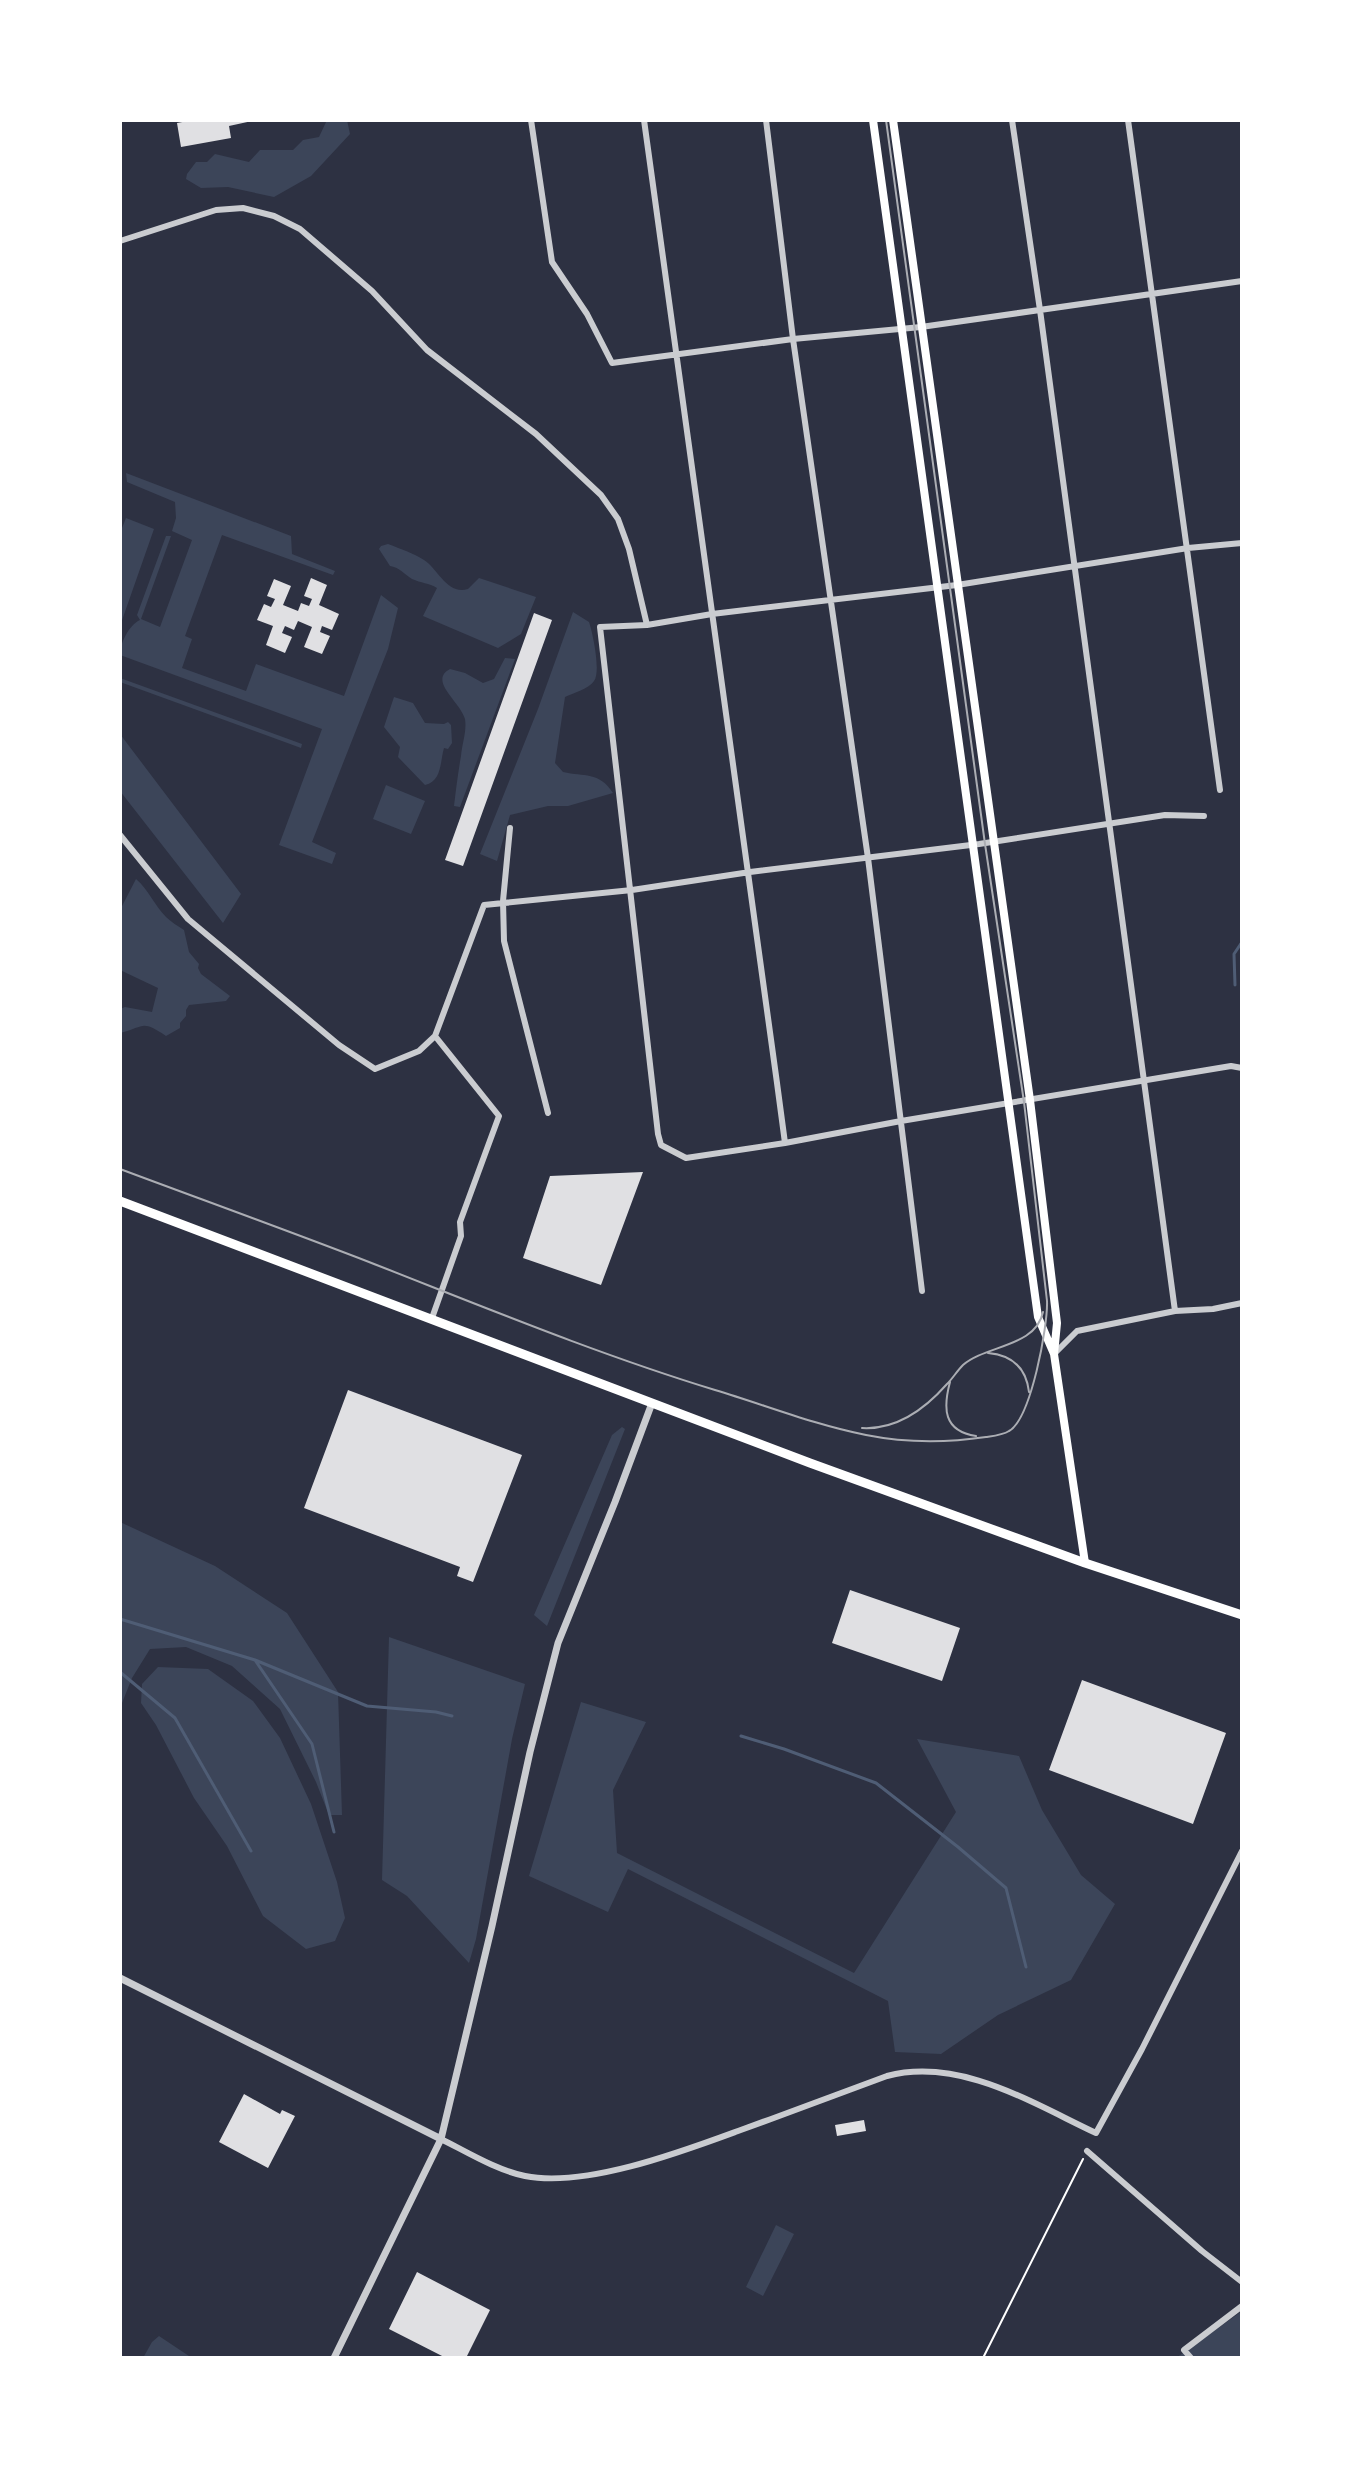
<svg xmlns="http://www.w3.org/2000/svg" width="1362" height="2478" font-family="'Sofia Sans Condensed',sans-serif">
	<rect width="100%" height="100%" fill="#2d3142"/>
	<path fill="#3c4559" d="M327 120H347L350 134 311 176 274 197 228 187 201 188 186 179 187 174 196 162H207L215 154 249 162 260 150H293L303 140 319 137Z
		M126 473 291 536 292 554 335 571 333 575 222 535 185 636 192 639 182 668 246 691 256 664 344 696 381 595 398 608 388 649 312 842 336 853 332 864 279 845 322 729 120 655C120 643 129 625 140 620L137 615 166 536H171L141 619 160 627 192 540 172 531 176 518 175 502 127 482Z
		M126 518 154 529 120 626V533Z
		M388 544C401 549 413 553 424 560 439 570 447 595 468 589L479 578 536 597 521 634 498 648 423 616 437 588C429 583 421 583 412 579 404 574 399 567 390 566L379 549 381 546Z
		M573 612 589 622C593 634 601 672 594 681 589 689 573 693 565 697L555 763 563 772C584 777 599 771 613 793L568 806H548L510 815 497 861 480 854 538 709Z
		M505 658 515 659 460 807 454 806C456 789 458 773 461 756 462 744 467 731 465 719 460 701 428 681 450 669L465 673 483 683 494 679Z
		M120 678 302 744 301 748 120 682Z
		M394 697 413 703 425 723 444 724 448 722 451 725 452 743 448 749 444 748C440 762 442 781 425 785L398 757 400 747 384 727Z
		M120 734 241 894 223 923 120 791Z
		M386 785 425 801 411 834 373 819Z
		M136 879C149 890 154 905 166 917 171 922 178 926 184 930L189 952 199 964 198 968 201 974 230 996 226 1001 189 1005 186 1010V1016L180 1023V1028L166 1036C141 1019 145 1027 120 1033V1009L125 1007 152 1012 158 988 120 970V910Z
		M622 1427 625 1429 547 1626 534 1615 612 1435Z
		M120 1522 215 1566 287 1613 338 1692 342 1815H329L316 1782 280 1709 232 1666 186 1647 150 1649 132 1678 120 1708Z
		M389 1637 525 1684 512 1739 476 1939 469 1963 407 1896 382 1880Z
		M158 1667 208 1669 253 1701 280 1738 311 1804 337 1882 345 1918 335 1941 306 1949 263 1916 227 1846 194 1798 156 1725 141 1703 142 1684Z
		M581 1702 646 1722 613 1790 617 1853 854 1973 956 1812 917 1739 1019 1756 1042 1810 1081 1875 1115 1904 1071 1980 998 2015 941 2054 895 2052 888 2001 628 1869 608 1912 529 1876Z
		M776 2225 794 2234 763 2296 746 2287Z
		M1242 2311V2358H1176Z
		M159 2336 192 2358H143L152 2342Z"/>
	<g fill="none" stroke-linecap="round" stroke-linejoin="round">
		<path stroke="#4f5d75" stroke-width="3" d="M1235 985 1234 954 1242 942
			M120 1619 255 1660 312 1744 334 1832
			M255 1660 367 1706 436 1712 452 1716
			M120 1672 175 1718 251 1851
			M741 1736 784 1749 876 1783 958 1847 1006 1888 1026 1967"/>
	</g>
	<path fill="#e0e0e3" d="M193 120H252V121L229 126 231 138 181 147 177 123Z
		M311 578 327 585 319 605 339 614 332 630 322 626 320 632 330 636 322 654 304 647 312 627 298 621 294 630 285 626 282 633 292 637 285 653 266 645 273 626 257 620 264 604 271 607 275 599 267 596 274 579 291 586 283 605 298 611 301 603 309 606 312 599 304 596Z
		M534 613 552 620 463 866 445 860Z
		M643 1172 601 1285 523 1258 550 1176Z
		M348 1390 522 1455 473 1582 457 1576 460 1567 304 1508Z
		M850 1590 960 1628 942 1681 832 1643Z
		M1082 1680 1226 1733 1193 1824 1049 1770Z
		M244 2094 280 2114 282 2110 295 2116 268 2168 219 2142Z
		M864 2120 866 2131 837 2136 835 2125Z
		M417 2272 490 2310 466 2358H446L389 2329Z"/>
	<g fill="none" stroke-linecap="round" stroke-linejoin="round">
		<path stroke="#fff" stroke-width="2" d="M983 2358 1083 2159"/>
		<path stroke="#caccd0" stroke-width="6" d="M531 120 552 262 587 314 612 363 793 339 921 327 1242 281
			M644 120C688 462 740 802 785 1143
			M766 120 793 339 868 858 922 1291
			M1012 120 1040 310 1175 1311
			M1128 120 1220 790
			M120 241 216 210 243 208 274 216 300 229 372 291 427 350 536 434 601 495 618 519 629 549 647 625
			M1242 543 1188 548 957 585 712 614 647 625 600 627 658 1134 661 1145 686 1158 785 1143 901 1121 1231 1066 1242 1068
			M510 828 503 901 504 941 548 1113
			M120 835 188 919 339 1045 375 1069 419 1051 435 1036 499 1116 460 1222 461 1236 432 1318
			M435 1036 484 905 632 890 750 872 979 844 1165 815 1204 816
			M1054 1354 1077 1331 1175 1311 1213 1309 1242 1303
			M441 2139C467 2152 496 2170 525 2176 585 2188 681 2152 738 2131 788 2113 838 2094 887 2076 960 2057 1032 2103 1096 2133L1142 2049 1242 1851
			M1087 2151 1202 2251 1242 2282
			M1191 2358 1184 2350 1242 2306"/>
		<path stroke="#caccd0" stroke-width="7" d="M120 1978 441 2139
			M334 2358 441 2139 492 1926 530 1752 558 1643 615 1502 652 1403"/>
		<path stroke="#fff" stroke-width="8" d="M873 120 1038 1317 1054 1354
			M893 120 1030 1100 1057 1323 1054 1354 1085 1563"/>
		<path stroke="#fff" stroke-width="9" d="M120 1201 810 1463 1085 1563 1242 1615"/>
		<path stroke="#abadb3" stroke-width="2" d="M120 1169C203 1200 286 1230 369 1262 484 1307 597 1354 715 1390 765 1405 815 1425 866 1435 906 1443 945 1443 986 1437 993 1436 1003 1435 1009 1431 1031 1419 1048 1326 1047 1301L1024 1102 985 844 886 120
			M988 1353C1012 1355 1026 1367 1029 1392
			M950 1382C943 1408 943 1431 976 1436
			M862 1428C897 1430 925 1409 947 1384 953 1378 957 1371 963 1365 986 1345 1036 1347 1043 1312"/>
	</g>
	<rect width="1362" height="2478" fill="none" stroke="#ffffff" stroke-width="244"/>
</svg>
